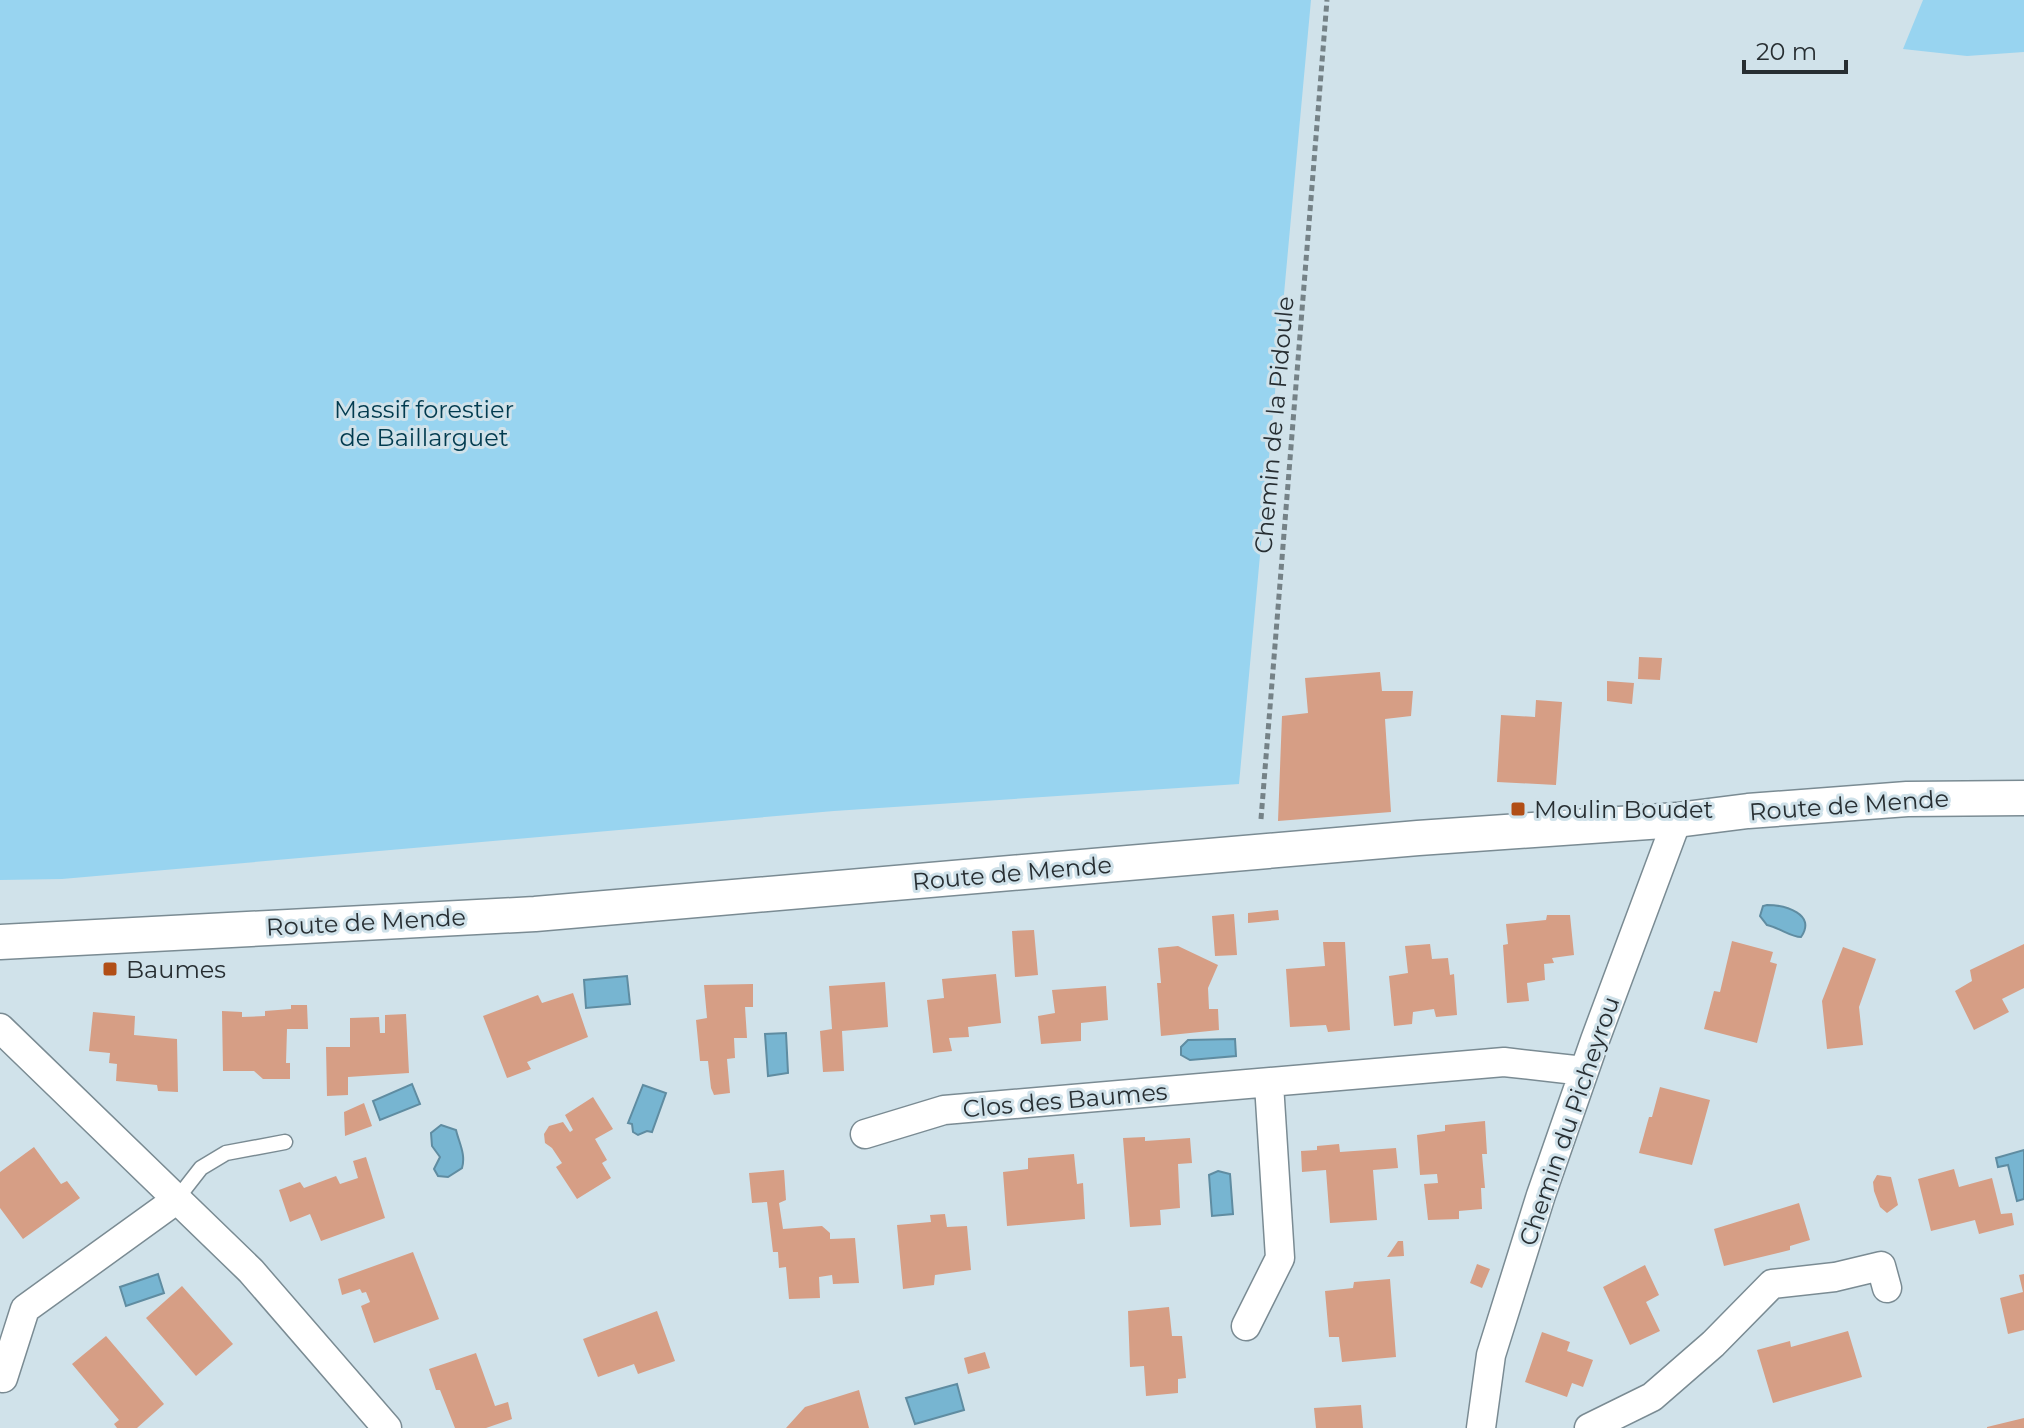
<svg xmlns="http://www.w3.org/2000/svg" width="2024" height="1428" font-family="Montserrat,sans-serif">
	<rect width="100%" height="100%" fill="#d0e2ea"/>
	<path fill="#98d4f0" d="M0 0H1311L1239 784 834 811 62 879 0 880Z
		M1923 0H2024V52L1967 56 1903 49Z"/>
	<path fill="#77b5d1" stroke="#5f8ca1" stroke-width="2" d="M1767 905C1785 905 1817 914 1801 937 1791 937 1780 928 1767 925L1760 916 1763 906Z
		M627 976 630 1004 586 1008 584 980Z
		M786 1033 788 1073 768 1076 765 1034Z
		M1235 1039 1236 1056 1190 1060 1181 1055V1047L1188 1040Z
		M412 1084 420 1104 380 1120 373 1101Z
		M643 1085 666 1093 652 1132 647 1131 638 1135 633 1132 632 1124 628 1123Z
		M441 1125 456 1130C459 1143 466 1154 462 1168L448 1177 438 1176 434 1169 440 1157 432 1146 431 1133Z
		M2024 1150V1199L2017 1201 2008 1165 1998 1167 1996 1158Z
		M1218 1171 1230 1174 1233 1214 1212 1216 1209 1175Z
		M158 1274 164 1293 126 1306 120 1287Z
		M957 1384 964 1410 915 1424 906 1398Z"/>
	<path fill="#d69e85" d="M1639 657 1662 658 1660 680 1638 679Z
		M1380 672 1382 691H1413L1411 716 1385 719 1391 812 1278 821 1282 716 1308 713 1305 678Z
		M1607 681 1634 683 1632 704 1607 701Z
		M1536 700 1562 702 1556 785 1497 782 1501 715 1535 717Z
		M1278 910 1279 920 1248 923V913Z
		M1234 914 1237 955 1215 956 1212 916Z
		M1547 915H1570L1574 955 1552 958 1554 963 1544 964 1545 980 1527 983 1529 1001 1507 1003 1503 945 1508 944 1506 924 1546 920Z
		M1034 930 1038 975 1015 977 1012 931Z
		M1732 941 1773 952 1770 962 1777 964 1757 1043 1704 1029 1714 991 1720 992Z
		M1323 942H1345L1350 1030 1328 1032 1326 1025 1290 1027 1286 969 1325 966Z
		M1430 944 1432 959 1448 958 1450 975 1454 974 1457 1015 1436 1017 1434 1009 1413 1012 1412 1024 1394 1026 1389 976 1408 973 1405 946Z
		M2024 944V988L2002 999 2009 1012 1974 1030 1955 991 1972 981 1970 970Z
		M1178 946 1218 965 1208 988 1209 1009H1218L1219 1030 1161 1036 1157 983H1161L1158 948Z
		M1843 947 1876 959 1859 1007 1863 1045 1827 1049 1822 1001Z
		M996 974 1001 1023 968 1027 969 1037 949 1038 952 1051 933 1053 927 1000 944 998 942 979Z
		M885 982 888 1027 842 1031 844 1071 823 1072 820 1031 832 1029 829 986Z
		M753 984V1007H745L747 1038H734L735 1058 727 1059 730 1093 714 1095 711 1088 708 1061H700L696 1020 707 1018 704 985Z
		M1106 986 1108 1020 1081 1023V1041L1041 1044 1038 1016 1055 1013 1052 990Z
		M573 993 588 1037 527 1062 531 1069 507 1078 483 1016 538 995 542 1003Z
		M291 1005H307L308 1029H287L286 1063H290V1079H263L254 1071H223L222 1011 242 1012V1017L265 1016V1011L291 1009Z
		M93 1012 135 1016 134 1035 177 1039 178 1092 158 1091 157 1085 116 1081 117 1064 109 1063 110 1053 89 1051Z
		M406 1014 409 1073 348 1077V1095L327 1096 326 1047H350V1018L379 1017 380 1033H385V1015Z
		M1660 1087 1710 1100 1692 1165 1639 1153 1649 1117H1652Z
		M593 1097 613 1129 595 1139 607 1160 602 1163 611 1178 577 1199 556 1167 562 1163 552 1148 545 1143 544 1134 549 1126 563 1122 570 1132 573 1130 565 1115Z
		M364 1103 372 1126 345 1136 344 1112Z
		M1485 1121 1487 1154H1482L1485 1188H1481L1482 1209 1459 1211V1219L1428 1220 1424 1184 1438 1183 1437 1174 1420 1175 1417 1135 1445 1131V1125Z
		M1145 1137V1141L1190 1138 1192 1163 1178 1164 1180 1208 1160 1210 1161 1225 1130 1227 1123 1138Z
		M1339 1144 1340 1152 1396 1148 1398 1168 1373 1170 1377 1220 1330 1223 1326 1170 1302 1172 1301 1151 1317 1150V1146Z
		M34 1147 61 1184 67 1181 80 1198 23 1239 0 1208V1172Z
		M1074 1154 1077 1184 1083 1183 1085 1219 1007 1226 1003 1172 1028 1169V1158Z
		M366 1157 385 1218 321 1241 310 1214 290 1222 279 1190 300 1182 304 1188 336 1176 340 1184 358 1178 353 1161Z
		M1954 1169 1959 1187 1992 1178 2001 1214 2012 1213 2014 1225 1979 1234 1975 1220 1931 1231 1918 1179Z
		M784 1170 786 1200 779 1203 783 1229 822 1226 830 1233V1239L855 1238 859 1283 833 1284 832 1275 819 1277 820 1298 789 1299 786 1267 779 1268 778 1252H773L767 1202 752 1203 749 1173Z
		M1877 1175 1891 1177 1898 1205 1887 1213 1880 1207 1874 1191 1873 1182Z
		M1799 1203 1810 1240 1790 1246V1250L1724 1266 1714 1229Z
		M945 1214 947 1227 967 1226 971 1270 935 1275 934 1285 903 1289 897 1225 931 1222 930 1215Z
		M1398 1241H1403L1404 1256 1387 1257Z
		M413 1252 439 1319 374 1343 361 1306 370 1302 366 1292 362 1293 360 1289 342 1295 338 1279Z
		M1477 1264 1490 1269 1482 1288 1470 1283Z
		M1645 1265 1659 1295 1646 1302 1660 1331 1630 1345 1603 1287Z
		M2024 1274V1330L2008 1334 2000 1298 2023 1292 2019 1275Z
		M1390 1279 1396 1357 1342 1362 1339 1337H1329L1325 1291 1353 1288 1354 1282Z
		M182 1286 233 1344 196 1376 146 1318Z
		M1169 1307 1172 1336H1182L1186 1378 1178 1379V1393L1146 1396 1144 1366 1130 1367 1128 1311Z
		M657 1311 675 1361 638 1374 634 1364 598 1377 583 1339Z
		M1848 1331 1862 1377 1773 1403 1757 1350 1790 1341 1791 1347Z
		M1542 1332 1570 1342 1567 1351 1593 1360 1583 1387 1572 1383 1567 1397 1525 1382Z
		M106 1336 164 1404 137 1428H117L114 1424 119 1420 72 1364Z
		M985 1352 990 1368 968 1374 964 1358Z
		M476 1353 495 1406 508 1402 512 1419 486 1428H455L440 1390H436L429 1369Z
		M859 1390 869 1428H786L805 1407Z
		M1361 1405 1363 1428H1316L1314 1408Z
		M2024 1418V1428H1987V1427Z"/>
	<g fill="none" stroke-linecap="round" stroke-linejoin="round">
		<defs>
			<path id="service" d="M176 1200 201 1168 226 1153 285 1142"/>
			<path id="minor" d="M0 1028 251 1271 387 1428
				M865 1134 944 1110 1504 1062 1584 1071
				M1246 1326 1280 1258 1269 1084
				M3 1378 25 1309 176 1200
				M1481 1428 1491 1355 1541 1195 1595 1040 1677 820
				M1589 1428 1652 1397 1713 1344 1772 1284 1835 1277 1881 1266 1887 1288"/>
			<path id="tertiary" d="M0 942 535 914 1418 838 1677 820 1748 811 1907 799 2024 798"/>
		</defs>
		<use href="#service" stroke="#7a8b93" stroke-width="17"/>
		<use href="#minor" stroke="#7a8b93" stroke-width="31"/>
		<use href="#tertiary" stroke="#7a8b93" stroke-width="37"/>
		<path stroke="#758287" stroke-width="5" stroke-dasharray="6 4" stroke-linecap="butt" d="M1261 819 1327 0"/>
		<use href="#service" stroke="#fff" stroke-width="14"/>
		<use href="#minor" stroke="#fff" stroke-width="28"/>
		<use href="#tertiary" stroke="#fff" stroke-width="34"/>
	</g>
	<g fill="#b14e16" stroke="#d0e2ea" stroke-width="3">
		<rect x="1510" y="801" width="16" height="16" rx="4"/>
		<rect x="102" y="961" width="16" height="16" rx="4"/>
	</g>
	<g text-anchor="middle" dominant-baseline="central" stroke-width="6" stroke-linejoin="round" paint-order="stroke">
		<g font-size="24" fill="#023b4f" stroke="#d0e2ea">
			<text x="424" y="409">Massif forestier<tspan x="424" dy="28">de Baillarguet</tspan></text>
		</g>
		<g font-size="24" fill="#272e32" stroke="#d0e2ea">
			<text transform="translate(1274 425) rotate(-85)">Chemin de la Pidoule</text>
			<text transform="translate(1849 805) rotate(-4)">Route de Mende</text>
			<text transform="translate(1012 873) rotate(-5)">Route de Mende</text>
			<text transform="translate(366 922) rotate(-3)">Route de Mende</text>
			<text transform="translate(1065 1100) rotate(-5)">Clos des Baumes</text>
			<text transform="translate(1569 1121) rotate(-71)">Chemin du Picheyrou</text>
		</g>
		<g font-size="24" fill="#272e32" stroke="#d0e2ea" text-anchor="start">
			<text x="1534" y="809">Moulin Boudet</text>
			<text x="126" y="969">Baumes</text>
		</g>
	</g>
	<path d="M1744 60v12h102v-12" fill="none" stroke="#272e32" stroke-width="4"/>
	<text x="1756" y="60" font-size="24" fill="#272e32" stroke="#d0e2ea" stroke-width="6" paint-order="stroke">20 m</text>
</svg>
